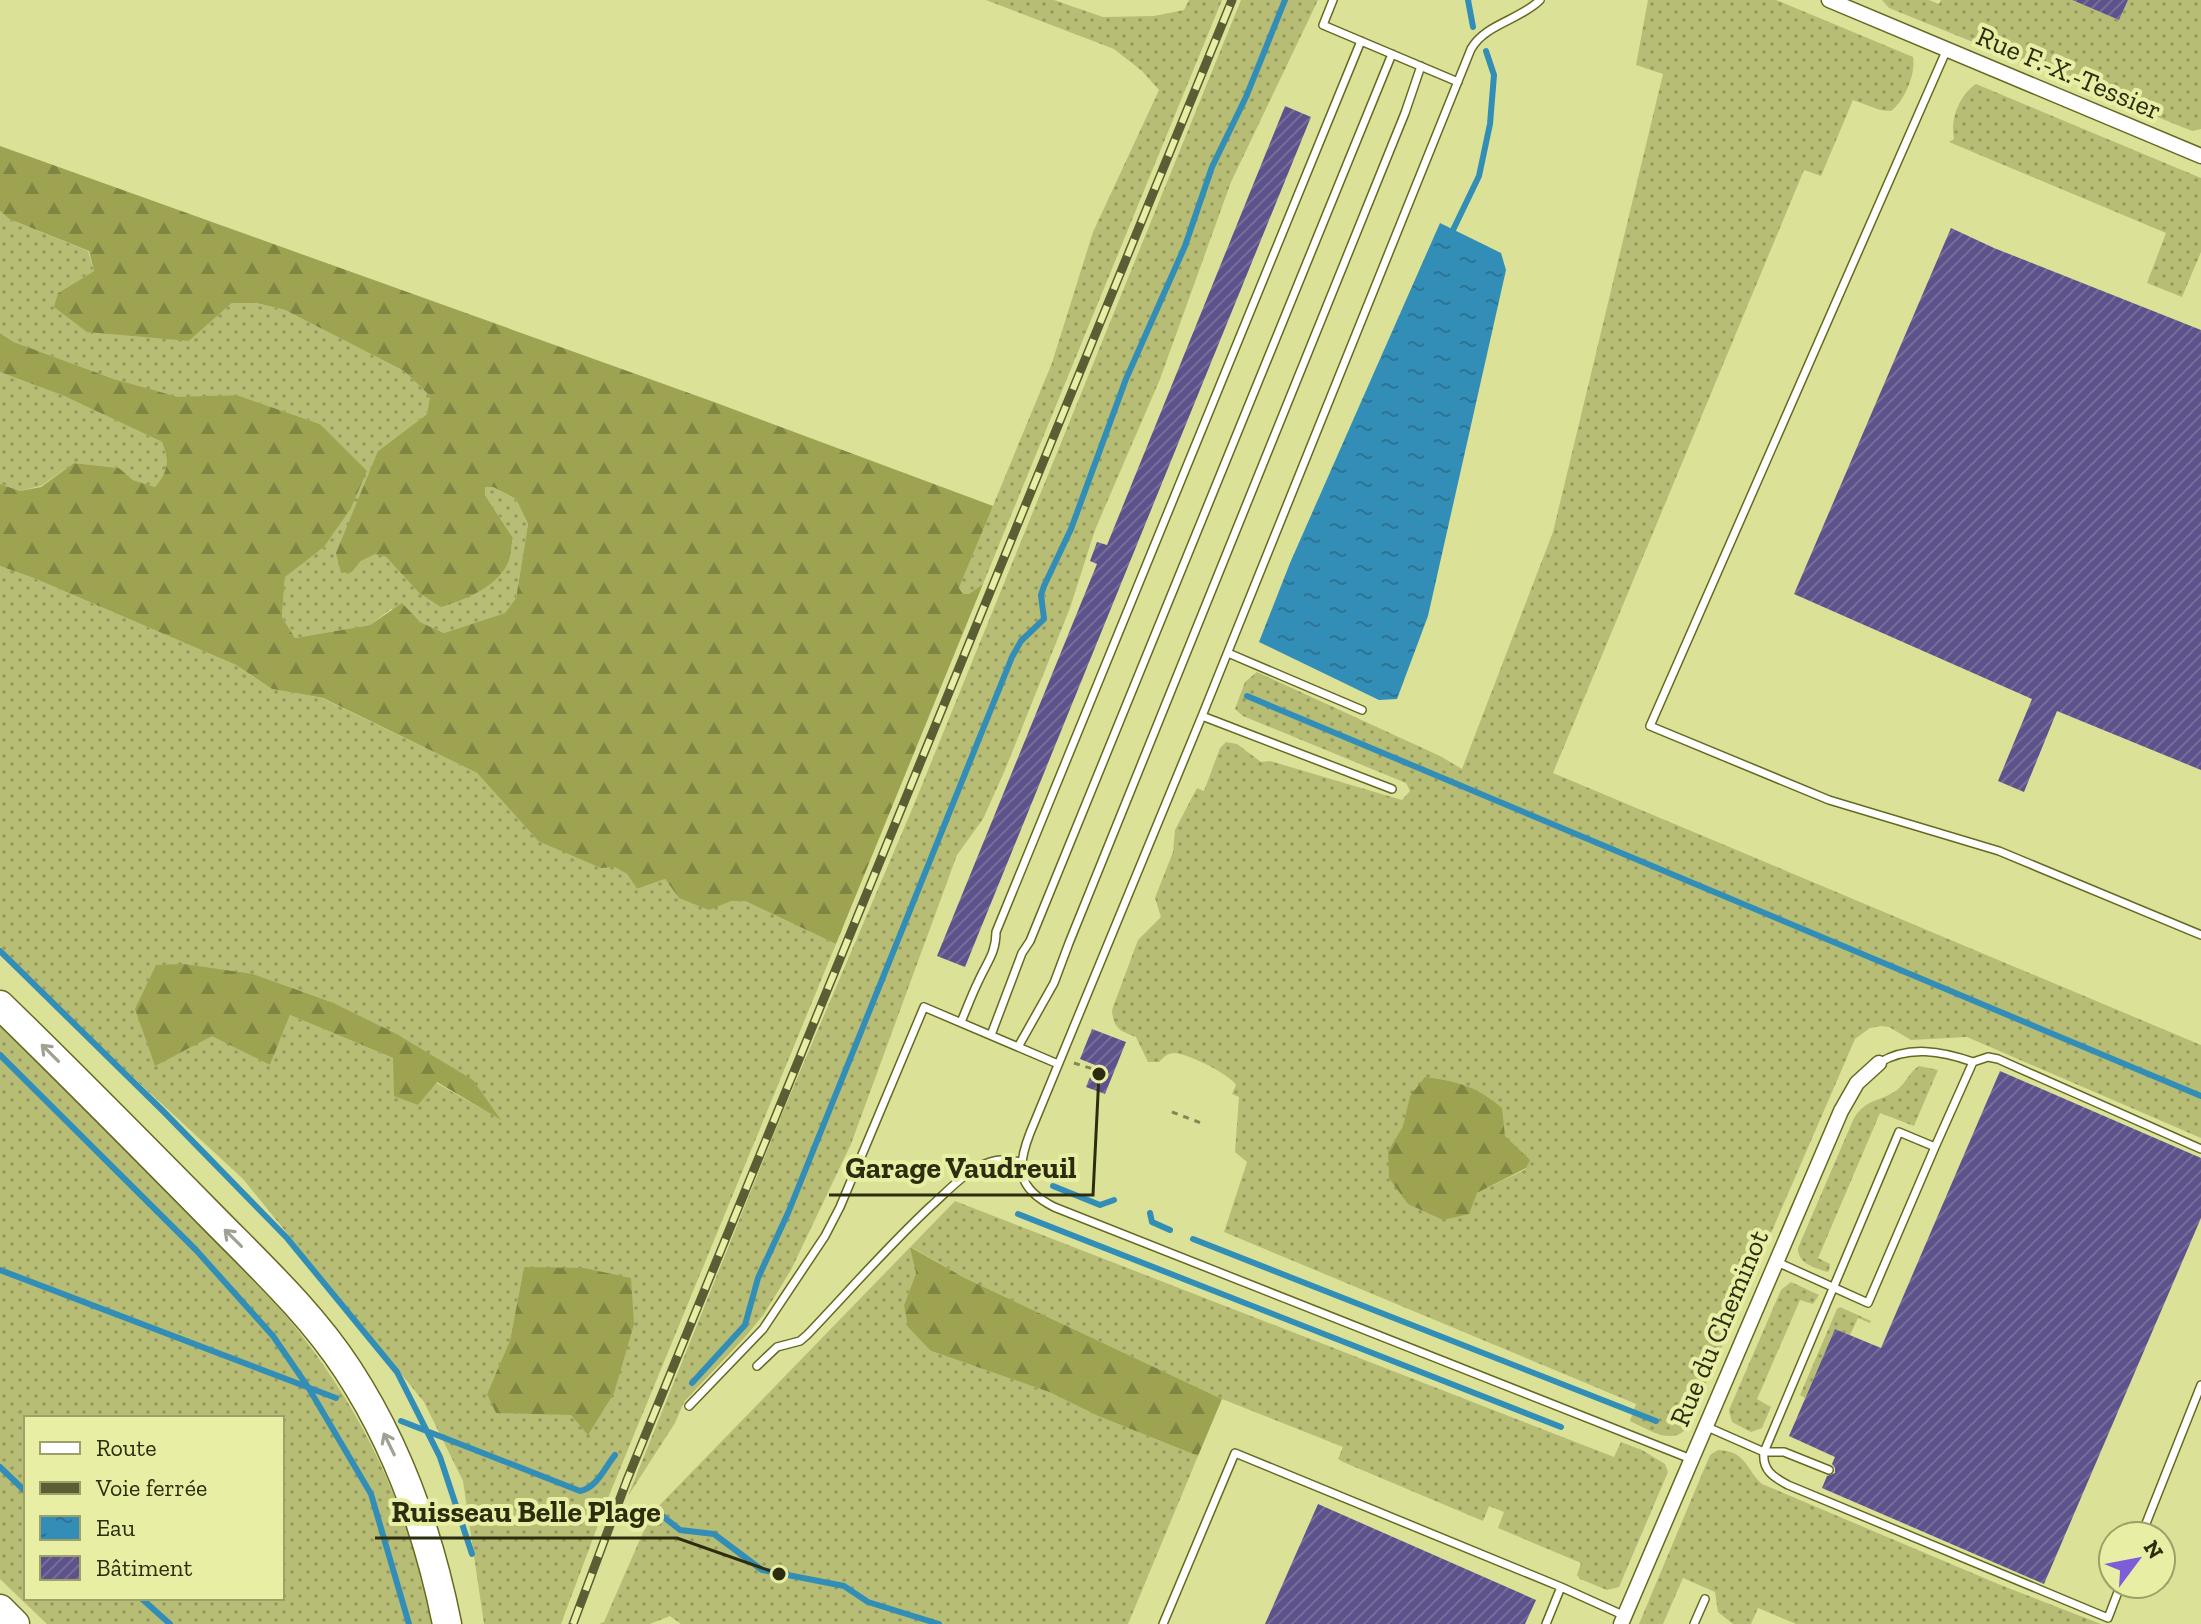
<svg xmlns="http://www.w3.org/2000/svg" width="2201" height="1624" font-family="'Zilla Slab',serif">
	<defs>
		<pattern id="grass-dots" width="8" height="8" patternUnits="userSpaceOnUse" patternTransform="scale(2)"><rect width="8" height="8" fill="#b8bd75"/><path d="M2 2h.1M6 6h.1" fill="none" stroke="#969a5e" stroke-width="1.8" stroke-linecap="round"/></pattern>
		<pattern id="forest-firs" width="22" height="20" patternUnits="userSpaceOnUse" patternTransform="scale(2)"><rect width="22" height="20" fill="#9ea352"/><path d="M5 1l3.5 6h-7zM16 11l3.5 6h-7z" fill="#818542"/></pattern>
		<pattern id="water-ripples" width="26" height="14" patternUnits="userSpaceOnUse" patternTransform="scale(2)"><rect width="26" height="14" fill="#328eb7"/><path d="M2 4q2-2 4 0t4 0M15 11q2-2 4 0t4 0" fill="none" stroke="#2b7493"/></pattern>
		<pattern id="building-hatch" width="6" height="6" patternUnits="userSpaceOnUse" patternTransform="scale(2)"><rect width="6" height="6" fill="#5e528d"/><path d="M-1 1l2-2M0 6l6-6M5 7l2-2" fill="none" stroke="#766e98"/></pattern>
	</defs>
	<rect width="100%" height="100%" fill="#dbe197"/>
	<path fill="url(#grass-dots)" fill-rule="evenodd" d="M986 0H1054L1103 17 1154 16 1184 10 1189 0H1222L983 584 969 594H963L959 588 1052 363 1093 232 1159 90 1142 71 1114 49Z
		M1241 0H1318L1231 182 1160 379 1095 530 1070 608 1005 770 983 819 957 855 851 1144 791 1270 764 1314 746 1336 684 1402 675 1423 628 1496 784 1109 913 807Z
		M1648 0H1776L1913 57C1916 73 1905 101 1891 111L1880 110 1853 100 1821 176 1804 170 1553 773 2201 1045V1138L1967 1037 1911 1040 1889 1027 1881 1026 1870 1028 1855 1039 1687 1427C1674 1447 1647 1429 1630 1421L1636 1404 1224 1232 1247 1162 1235 1152 1239 1097 1232 1094 1236 1085C1229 1074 1189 1054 1175 1053 1167 1053 1164 1057 1159 1062H1148L1136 1037C1120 1031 1113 1028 1112 1010L1138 940 1161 917 1155 898 1173 852 1175 830 1197 788 1204 791 1220 748 1226 742 1237 744 1261 762 1270 761 1402 800 1410 791 1406 783 1243 716 1235 709 1245 682 1257 672 1440 756 1462 769 1553 532 1663 74 1636 65ZM1502 1118 1505 1136 1526 1169 1477 1193 1388 1151 1403 1126Z
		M1882 0H1929L1939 4 1941 0H2071L2119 20 2128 0H2201V129L2192 131 1889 8Z
		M1976 84 2201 178V252L2182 297 2147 283 2166 233 1949 142 1954 139C1950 120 1959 95 1976 84Z
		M0 211 9 219 88 251 94 271 58 293 189 341 232 303H256L285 310 404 371 430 396 427 414 378 451 352 572 361 561 375 553 386 557 419 593 491 583 507 565 513 538 485 495V487H493L516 499 528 524 516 598 506 613 444 633 391 609 370 625 295 638 282 617 285 576 324 547 350 510 337 443 320 424 237 395 178 398 114 379 14 342 0 333Z
		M0 372 64 396 162 442C169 462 169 471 155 487L133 480 119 468 74 463 41 486 20 491 0 484Z
		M0 566 36 579 236 665 272 689 322 698 477 773 538 841 615 866 627 874 637 889 665 879 679 898 745 901 836 944 610 1493 561 1624H484L463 1481 424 1402 243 1179 69 1018 0 947ZM253 974 334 1003 397 1034 472 1080 498 1118 393 1058 290 1015 270 1065 212 1035ZM524 1267 588 1434 572 1415 487 1394 510 1340Z
		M0 1025 245 1270C344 1373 404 1484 432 1624H47L0 1579ZM26 1418H282V1598H26Z
		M1919 1066 1938 1070 1916 1121 1914 1126 1880 1113 1818 1258 1830 1264 1829 1271 1827 1272C1814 1267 1798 1264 1798 1248L1854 1118C1868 1097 1879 1103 1897 1090 1906 1083 1909 1072 1919 1066Z
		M955 1201 1614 1457 1621 1442 1642 1450 1665 1464 1668 1472 1619 1587 1607 1590 1580 1579 1577 1575 1581 1563 1498 1528 1504 1512 1489 1506 1483 1521 1343 1462 1338 1459 1343 1447 1222 1399 965 1278 911 1247 916 1273 904 1305 931 1351 1049 1392 1098 1416 1198 1456 1128 1624H681L670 1616 650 1624H599L604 1622 651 1514Z
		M1791 1282 1819 1295 1813 1304 1800 1300 1757 1399 1771 1407 1762 1428 1751 1432 1732 1422 1729 1410 1781 1290Z
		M1840 1307 1871 1321 1870 1323 1858 1318 1850 1335 1835 1329 1805 1398 1800 1395 1837 1309Z
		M1718 1450C1747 1451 1746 1470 1762 1484L2003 1586 2101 1624H1796L1758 1608 1751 1624H1733L1718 1612 1715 1592 1683 1578 1663 1624H1639L1710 1455Z"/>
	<path fill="url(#forest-firs)" d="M0 146 714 402 993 506 959 588 963 594H969L983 584 836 944 745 901H731L709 910 679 898 665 879 637 889 627 874 615 867 601 868 538 841 477 773 323 698 272 689 236 665 36 579 0 566V484L20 491 41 487 74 463 119 468 133 480 155 487C169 471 169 461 162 442L64 396 0 372V333L14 342 114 379 178 397 237 395 320 424 367 471 350 510 324 547 285 577 282 617 295 638 370 625 402 603 420 622 444 633 505 613 516 598 528 524 516 499 493 487H485V495L513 538C511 546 511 557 507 565 495 588 464 600 441 607L419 593 386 557 375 554 361 561 352 572 341 573 336 553 378 451 427 414 430 396 404 371 285 310 256 303H232L189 341 87 332 54 307 58 293 94 271 89 251 9 219 0 211Z
		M184 964 253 974 334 1003 397 1034 473 1080 501 1120 437 1082 418 1105 394 1096 393 1058 290 1015 270 1065 212 1036 155 1066 135 1009 156 965Z
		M1425 1077C1459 1082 1476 1086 1502 1108L1505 1136 1530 1160 1526 1168 1477 1193 1469 1214 1443 1220 1408 1204 1389 1178 1388 1151 1403 1126 1410 1096Z
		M910 1247 965 1278 1222 1399 1198 1456 1098 1416 1049 1392 931 1351 908 1327 904 1305 916 1273Z
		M524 1267 584 1268 631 1278 634 1324 614 1393 588 1435 571 1415 496 1413 487 1394 510 1340Z"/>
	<path fill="url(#water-ripples)" d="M1440 223 1501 253 1506 270 1428 616 1397 699 1379 700 1259 642 1290 563Z"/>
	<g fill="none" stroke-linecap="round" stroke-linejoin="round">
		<path stroke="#328eb7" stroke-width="6" d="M1468 0 1473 27
			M1453 230 1479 176 1490 124 1494 75 1486 51
			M1247 696 2201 1096
			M0 951 164 1112 287 1238 397 1372 440 1457 472 1554
			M0 1055 196 1250 273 1336 308 1387 371 1494 409 1624
			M1053 1186 1100 1205 1114 1200
			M1150 1213 1152 1222 1170 1230
			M1018 1214 1561 1427
			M1193 1239 1656 1421
			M0 1270 336 1398
			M692 1383 745 1325 758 1278 788 1213 1012 657 1021 641 1044 619 1041 595 1044 586 1071 529 1126 379 1185 246 1212 167 1246 97 1285 0
			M401 1421 580 1491C597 1488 605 1467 615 1455
			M0 1467 26 1492
			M646 1507 655 1510 680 1530 714 1534 762 1570 844 1586 868 1602 939 1624
			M141 1598 170 1624"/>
	</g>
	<path fill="url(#building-hatch)" d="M2072 0H2128L2119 20Z
		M1285 106 1311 117 965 967 937 956 1097 564 1090 561 1097 542 1107 545Z
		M1951 228 1994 248 2201 330V770L2057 711 2024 792 1998 781 2032 699 1794 594Z
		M1092 1029 1126 1042 1105 1094 1086 1087 1095 1065 1080 1059Z
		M2000 1071 2201 1158V1218L2044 1584 1822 1488 1827 1476 1835 1473V1468L1832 1464 1835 1457 1789 1436 1835 1329 1881 1348Z
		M1318 1504 1536 1600 1525 1624H1265Z"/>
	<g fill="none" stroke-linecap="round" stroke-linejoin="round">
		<defs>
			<path id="service" d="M1333 0 1323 25 1458 82
				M1540 0C1520 20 1485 24 1471 49L1202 716 1030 1133C1016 1169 1017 1188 1054 1207L1691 1459
				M1947 49 1650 726 1829 800 1999 851 2201 935
				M1228 653 1362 710
				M1202 716 1392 789
				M961 1022C967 1008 972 994 979 980 987 962 996 953 996 932L1361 41
				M991 1035 1022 953 1030 941 1392 54
				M1018 1047 1054 983 1069 943 1405 113 1421 66
				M1973 1062 1988 1057 1998 1059 2201 1149
				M1777 1262 1868 1303 1935 1147
				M757 1366 777 1347 800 1341 807 1335C848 1292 887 1247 931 1206 949 1190 966 1170 990 1162 1001 1158 1009 1160 1020 1162
				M689 1406 763 1329 825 1236 840 1207 924 1007 1058 1064
				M1705 1426 1764 1452 1899 1132 1935 1147 1973 1062C1942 1051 1908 1045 1879 1063
				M1829 1470 1784 1452H1764C1762 1470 1773 1477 1788 1485L2108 1618 2121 1584
				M2141 1536 2201 1385
				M1163 1624 1235 1453 1561 1587
				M1546 1624 1561 1587 1625 1616
				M1694 1624 1705 1599"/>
			<path id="minor" d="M1829 0 2201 156
				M1621 1624 1841 1111 1857 1083 1879 1063"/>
			<path id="motorway" d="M0 1005C71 1074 141 1145 211 1216 259 1265 310 1312 348 1370 399 1448 429 1534 447 1624
				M0 1609 15 1624"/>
		</defs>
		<use href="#service" stroke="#666920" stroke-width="10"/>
		<use href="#minor" stroke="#666920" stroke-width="17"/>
		<use href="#motorway" stroke="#666920" stroke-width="31"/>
		<path stroke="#838753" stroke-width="3" stroke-dasharray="6 6" stroke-linecap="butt" d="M1074 1063 1093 1069
			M1172 1112 1201 1123"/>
		<use href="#service" stroke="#fff" stroke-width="7"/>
		<use href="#minor" stroke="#fff" stroke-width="14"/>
		<use href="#motorway" stroke="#fff" stroke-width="28"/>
		<defs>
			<path id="rail" d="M573 1624 627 1480 1232 0"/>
		</defs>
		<use href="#rail" stroke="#5b5d34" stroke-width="9"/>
		<use href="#rail" stroke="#e8eea4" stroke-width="6" stroke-dasharray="18" stroke-linecap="butt"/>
	</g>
	<defs><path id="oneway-shaft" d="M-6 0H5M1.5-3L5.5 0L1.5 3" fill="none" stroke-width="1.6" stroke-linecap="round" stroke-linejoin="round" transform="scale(2)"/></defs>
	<g stroke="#a0a093">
		<use href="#oneway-shaft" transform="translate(50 1053) rotate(-135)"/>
		<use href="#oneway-shaft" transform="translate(233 1238) rotate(-135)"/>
		<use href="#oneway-shaft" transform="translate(389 1444) rotate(-116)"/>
	</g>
	<g text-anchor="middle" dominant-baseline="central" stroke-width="8" stroke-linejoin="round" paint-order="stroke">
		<g font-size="28" fill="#2c2d0f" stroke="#e8eea4">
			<text transform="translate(2069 73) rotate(23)">Rue F.-X.-Tessier</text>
			<text transform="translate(1719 1328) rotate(-67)">Rue du Cheminot</text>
		</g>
	</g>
	<path fill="none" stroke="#2c2d0f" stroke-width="3" d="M1099 1074L1093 1195H829M779 1574L677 1538H375"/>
	<g fill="#2c2d0f" stroke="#e8eea4" stroke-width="3">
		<circle cx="1099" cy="1074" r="8"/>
		<circle cx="779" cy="1574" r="8"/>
	</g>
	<g font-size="30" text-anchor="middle" font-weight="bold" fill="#2c2d0f" stroke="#e8eea4" stroke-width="8" stroke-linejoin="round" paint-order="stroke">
		<text x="961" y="1178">Garage Vaudreuil</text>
		<text x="526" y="1522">Ruisseau Belle Plage</text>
	</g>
	<rect x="24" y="1416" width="260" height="184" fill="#e8eea4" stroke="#9da168" stroke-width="2"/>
	<rect x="40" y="1442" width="40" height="12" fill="#ffffff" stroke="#9da168" stroke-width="2"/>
	<text x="96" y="1456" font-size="24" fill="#2c2d0f">Route</text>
	<rect x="40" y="1482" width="40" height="12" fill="#5b5d34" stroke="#9da168" stroke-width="2"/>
	<text x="96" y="1496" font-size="24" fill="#2c2d0f">Voie ferrée</text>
	<rect x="40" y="1516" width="40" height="24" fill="url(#water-ripples)" stroke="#9da168" stroke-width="2"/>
	<text x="96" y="1536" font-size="24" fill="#2c2d0f">Eau</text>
	<rect x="40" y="1556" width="40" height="24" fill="url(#building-hatch)" stroke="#9da168" stroke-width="2"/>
	<text x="96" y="1576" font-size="24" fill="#2c2d0f">Bâtiment</text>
	<g transform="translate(2137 1560) rotate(58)"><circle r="38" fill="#e8eea4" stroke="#9da168" stroke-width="2"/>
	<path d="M0-6L14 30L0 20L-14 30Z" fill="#7d5dd8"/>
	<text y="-12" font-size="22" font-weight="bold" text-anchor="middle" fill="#2c2d0f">N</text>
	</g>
</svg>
